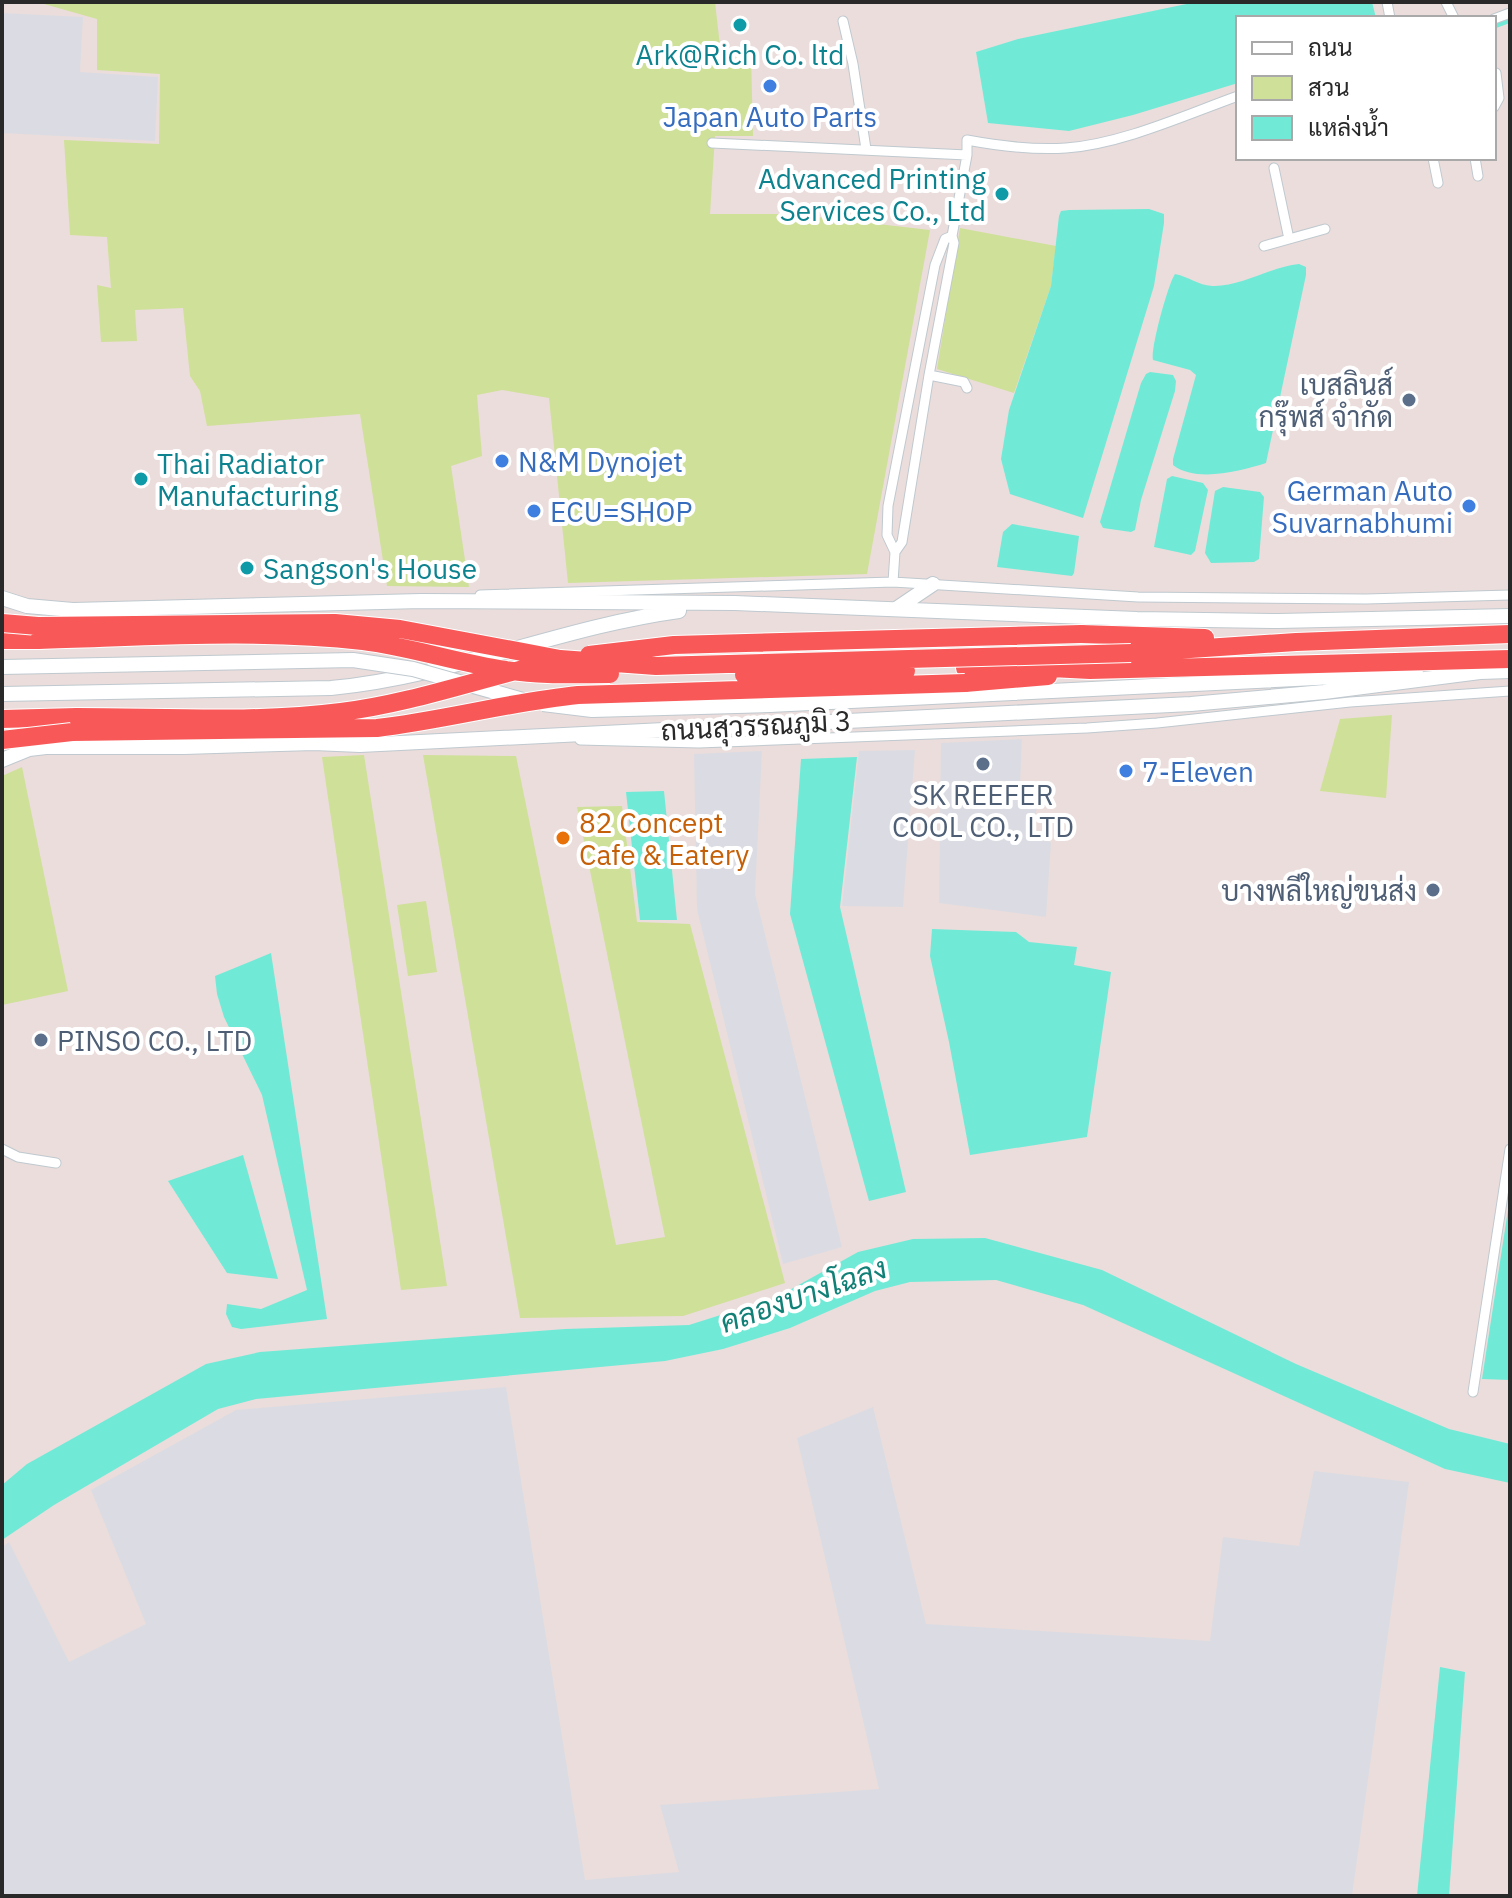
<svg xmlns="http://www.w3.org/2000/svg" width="1512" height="1898" font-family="'IBM Plex Sans',Sarabun,sans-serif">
	<rect width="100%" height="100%" fill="#ebdddb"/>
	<path fill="#dbdce3" d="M2 13 83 17 80 72 158 77 155 141 2 133Z
		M1022 739 1020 786 1039 789 1033 837 1051 842 1046 917 939 903 941 743Z
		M915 750 903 907 842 906 859 751Z
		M762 751 755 894 842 1247 783 1264 697 909 694 754Z
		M506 1387 585 1880 679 1872 660 1805 879 1789 797 1438 873 1407 926 1624 1210 1641 1223 1537 1299 1546 1314 1471 1409 1482 1352 1896H2V1547L9 1542 69 1662 146 1624 91 1490 236 1410Z"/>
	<path fill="#cfe098" d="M37 2H715L721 55 751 54 753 136H715L710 214H791L930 230 867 574 568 583 549 398 502 390 477 395 482 456 451 466 469 587 387 586 360 414 207 426 200 391 190 376 183 308 135 310 137 341 101 342 97 285 111 288 107 237 70 235 64 140 159 144 160 74 97 70V19Z
		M960 228 1056 246 1051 286 1014 393 937 369Z
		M1392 715 1386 798 1320 791 1340 719Z
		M364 755 447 1286 401 1290 322 757Z
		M423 755 516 756 616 1245 665 1237 577 807 622 806 637 922 690 924 785 1283 683 1316 520 1318Z
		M22 767 68 991 2 1005V776Z
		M426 901 437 972 408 976 397 905Z"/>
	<path fill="#70ead7" d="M1196 2H1372L1376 18H1238V83L1133 115 1069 131 988 123 976 52 1018 39Z
		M1149 209 1164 214V223L1154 286 1083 518 1010 494 1001 459 1009 410 1051 286 1059 216 1061 211 1069 210Z
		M1299 264 1306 267V275L1266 463C1241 471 1196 483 1173 465V459L1196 375 1190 370 1153 360C1150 350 1168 284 1175 274 1189 277 1198 285 1212 286 1241 287 1270 267 1299 264Z
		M1150 372 1173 375 1176 381 1175 391 1141 500 1135 530 1131 532 1103 528 1100 522 1141 383 1146 374Z
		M1172 476 1203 483 1208 490 1195 551 1191 555 1154 547 1167 479Z
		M1223 487 1260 492 1264 497 1259 559 1254 562 1211 563 1205 553 1215 491Z
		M1012 524 1079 536 1074 573 1072 576 997 567 1003 532Z
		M857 757 840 907 906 1192 869 1201 790 914 801 759Z
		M664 791 677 920H640L626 792Z
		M932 929 1016 932 1029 942 1077 947 1074 965 1111 972 1087 1137 970 1155 949 1042 930 956Z
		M271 953 327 1319 241 1329 232 1327 226 1314 227 1304 261 1309 307 1290 262 1095 224 1017 217 994 215 976Z
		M243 1155 278 1279 227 1273 168 1181Z
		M1510 1197V1380L1482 1379Z
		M985 1238 1102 1270 1296 1364 1449 1429 1510 1444V1483L1445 1469 1083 1305 996 1280 910 1282 875 1291 790 1328 723 1349 665 1361 256 1399 218 1409 54 1505 2 1540V1485L27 1464 206 1364 260 1352 565 1329 689 1325 777 1297 858 1252 913 1239Z
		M1440 1667 1465 1672 1449 1896H1417Z"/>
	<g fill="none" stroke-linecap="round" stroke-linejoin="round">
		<path stroke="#70ead7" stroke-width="9" d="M1494 24 1510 18"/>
		<defs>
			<path id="street" d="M1387 2 1390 18
				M1446 2 1454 18
				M1494 19 1510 13
				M843 21 853 64 866 149
				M1494 107 1499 98 1496 73
				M712 143 967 155
				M1433 158 1438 183
				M1475 158 1478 176
				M1274 168 1289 239
				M1264 246 1325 229
				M929 375 964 382 967 388
				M895 552 887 535 888 506 935 265 945 239 952 236
				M893 582 895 552 902 542 929 375 954 243 952 236 967 155V140C999 146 1034 150 1066 148 1122 144 1185 115 1238 96
				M480 595 893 582 1138 597 1366 599 1510 595
				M580 740 699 743 1087 728 1157 723 1350 702 1510 691
				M2 1149 18 1157 56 1163
				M1473 1392 1510 1149"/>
			<path id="secondary" d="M2 598 27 606 73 610 421 601 735 603 1137 619 1278 621 1510 616
				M896 609 933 584
				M2 694 331 688C450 677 561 627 679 611
				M770 705 1416 673
				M2 760 29 749 46 747H184L314 743 360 745 1191 704 1324 692 1480 672 1510 671"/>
			<path id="highway" d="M1081 634 1205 638
				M2 640H39
				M1131 653 1296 642 1510 634
				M965 668 1011 666 1090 670 1510 659
				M965 683 1048 676
				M2 719 77 717"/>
		</defs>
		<use href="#street" stroke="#bfc9cf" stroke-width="11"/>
		<use href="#secondary" stroke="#bfc9cf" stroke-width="16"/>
		<use href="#highway" stroke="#fff" stroke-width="20"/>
		<use href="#street" stroke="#fff" stroke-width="9"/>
		<use href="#secondary" stroke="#fff" stroke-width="14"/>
		<use href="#highway" stroke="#f85958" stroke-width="18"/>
		<defs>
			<path id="secondary-bridge" d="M2 667 353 660 413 669 523 700
				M543 704 592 710 770 705"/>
			<path id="highway-bridge" d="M2 623 38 626 335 623 400 629 560 659 656 666 1131 653
				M39 640C147 637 256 629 363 641 411 647 458 663 506 670 541 676 576 674 610 674
				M589 655 674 645 1081 634
				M744 675H816L906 671
				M77 717C164 717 254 723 341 712 414 703 484 677 556 661
				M2 740 72 732 377 728C445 720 510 702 578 695L965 683"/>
		</defs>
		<use href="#secondary-bridge" stroke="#bfc9cf" stroke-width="16" stroke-linecap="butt"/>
		<use href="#highway-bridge" stroke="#fff" stroke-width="20" stroke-linecap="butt"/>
		<use href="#secondary-bridge" stroke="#fff" stroke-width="14"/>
		<use href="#highway-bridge" stroke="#f85958" stroke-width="18"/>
	</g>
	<g fill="#0f9aa8" stroke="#fff" stroke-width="3">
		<circle cx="740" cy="25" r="8"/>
		<circle cx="1002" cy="194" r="8"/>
		<circle cx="141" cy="479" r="8"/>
		<circle cx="247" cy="568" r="8"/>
	</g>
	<g fill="#3f7fe0" stroke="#fff" stroke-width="3">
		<circle cx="770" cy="86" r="8"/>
		<circle cx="502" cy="461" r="8"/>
		<circle cx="1469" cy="506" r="8"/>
		<circle cx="534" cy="511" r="8"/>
		<circle cx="1126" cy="771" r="8"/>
	</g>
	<g fill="#5c6f8a" stroke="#fff" stroke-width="3">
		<circle cx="1409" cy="400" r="8"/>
		<circle cx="983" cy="764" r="8"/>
		<circle cx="1433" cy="890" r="8"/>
		<circle cx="41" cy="1040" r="8"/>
	</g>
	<circle fill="#e8710a" stroke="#fff" stroke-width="3" cx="563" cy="838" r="8"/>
	<g text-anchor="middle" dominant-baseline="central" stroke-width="8" stroke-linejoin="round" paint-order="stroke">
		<g font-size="28" fill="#0d838f" stroke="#fff" text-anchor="start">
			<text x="740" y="54" text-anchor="middle">Ark@Rich Co. ltd</text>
			<text x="986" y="178" text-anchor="end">Advanced Printing<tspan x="986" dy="32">Services Co., Ltd</tspan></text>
			<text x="157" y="463">Thai Radiator<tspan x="157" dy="32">Manufacturing</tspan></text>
			<text x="263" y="568">Sangson's House</text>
		</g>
		<g font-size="28" fill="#366cbe" stroke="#fff" text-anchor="start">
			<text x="770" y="116" text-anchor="middle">Japan Auto Parts</text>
			<text x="518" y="461">N&amp;M Dynojet</text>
			<text x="1453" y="490" text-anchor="end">German Auto<tspan x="1453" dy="32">Suvarnabhumi</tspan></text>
			<text x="550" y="511">ECU=SHOP</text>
			<text x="1142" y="771">7-Eleven</text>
		</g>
		<g font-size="28" fill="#4e5e75" stroke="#fff" text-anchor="end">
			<text x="1393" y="384">เบสลินส์<tspan x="1393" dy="32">กรุ๊พส์ จำกัด</tspan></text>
			<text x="983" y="794" text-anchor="middle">SK REEFER<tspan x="983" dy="32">COOL CO., LTD</tspan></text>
			<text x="1417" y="890">บางพลีใหญ่ขนส่ง</text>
			<text x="57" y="1040" text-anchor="start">PINSO CO., LTD</text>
		</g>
		<g font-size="28" fill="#292929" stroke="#fff">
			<text transform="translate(756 725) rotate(-3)">ถนนสุวรรณภูมิ 3</text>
		</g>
		<g font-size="28" fill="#c56008" stroke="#fff" text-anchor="start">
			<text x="579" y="822">82 Concept<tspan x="579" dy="32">Cafe &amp; Eatery</tspan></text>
		</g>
		<g font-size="30" font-style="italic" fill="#118077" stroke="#fff">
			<text transform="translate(803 1294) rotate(-19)">คลองบางโฉลง</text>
		</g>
	</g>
	<rect width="1512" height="1898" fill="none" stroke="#292929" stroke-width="8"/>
	<rect x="1236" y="16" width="260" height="144" fill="#ffffff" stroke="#a9a9a9" stroke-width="2"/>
	<rect x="1252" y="42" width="40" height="12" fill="#ffffff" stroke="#a9a9a9" stroke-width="2"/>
	<text x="1308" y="56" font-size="24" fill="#292929">ถนน</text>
	<rect x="1252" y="76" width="40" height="24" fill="#cfe098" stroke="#a9a9a9" stroke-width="2"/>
	<text x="1308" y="96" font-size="24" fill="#292929">สวน</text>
	<rect x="1252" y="116" width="40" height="24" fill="#70ead7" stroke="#a9a9a9" stroke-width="2"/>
	<text x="1308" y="136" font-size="24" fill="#292929">แหล่งน้ำ</text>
</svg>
